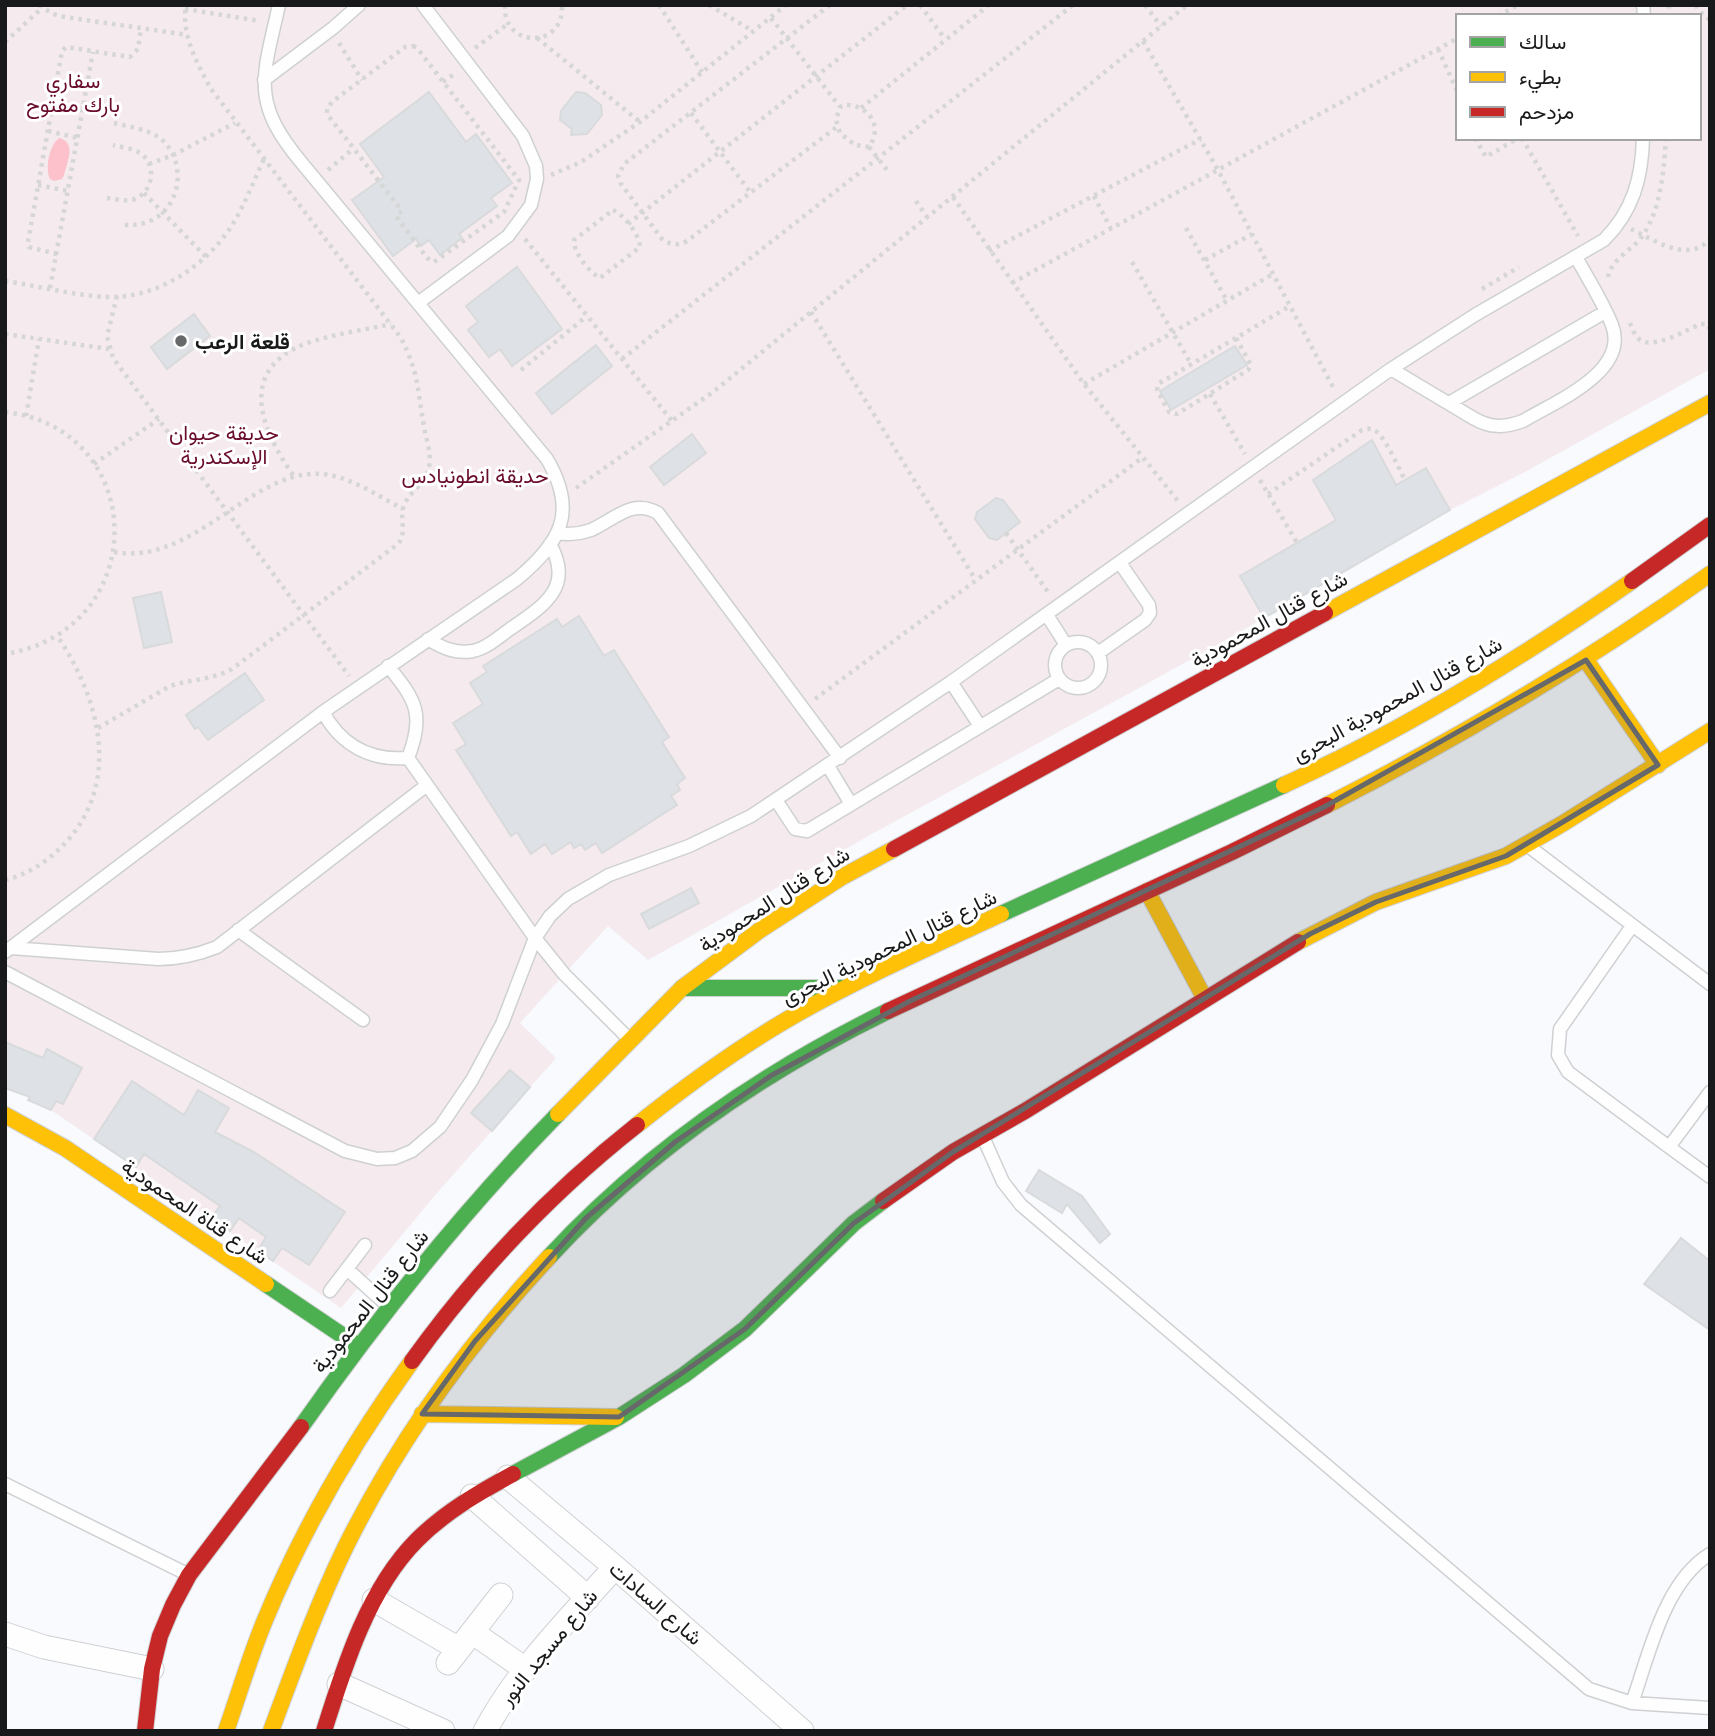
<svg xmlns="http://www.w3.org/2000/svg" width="1715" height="1736" font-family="Montserrat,Vazirmatn,sans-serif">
	<rect width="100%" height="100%" fill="#f8fafd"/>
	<path fill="#f5eaed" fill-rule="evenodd" d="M5 5H1710V369L1525 472 1450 510 1219 644 872 834 648 960 608 926 520 1023 556 1058 431 1200 341 1308 51 1110 28 1100 29 1097 5 1088ZM1458 16H1699V138H1458Z"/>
	<path fill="#fcc1cb" d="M59 138C77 142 67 163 64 175L62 179 54 181 50 179C45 168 49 146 59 138Z"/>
	<path fill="#dee1e6" stroke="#d8dadb" stroke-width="2" d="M429 92 466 142 476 134 512 183 491 198 497 206 459 234 462 238 440 255 429 240 421 246 416 239 393 256 352 200 384 177 360 144Z
		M576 92 585 93 601 105 602 115 587 134 571 135 572 129 560 120 561 111Z
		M517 267 562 329 512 366 500 349 489 357 468 330 478 322 466 306Z
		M194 314 210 336 167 369 151 347Z
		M596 345 612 366 552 414 536 393Z
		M1235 346 1247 365 1171 410 1160 391Z
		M692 434 706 453 664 485 650 467Z
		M1372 440 1396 485 1426 468 1450 510 1264 618 1240 576 1336 520 1313 480Z
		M996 498 1003 500 1020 522 997 540 989 538 975 519 977 512Z
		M161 592 172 642 144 648 133 598Z
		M579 616 604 656 614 650 669 737 662 742 685 778 677 784 680 790 671 796 677 805 602 853 596 843 585 850 581 844 574 848 571 842 552 854 545 844 531 854 517 832 511 836 456 750 466 744 453 723 483 704 470 683 487 672 483 666 557 619 562 627Z
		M245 673 264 700 208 740 198 727 195 729 186 715Z
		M691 888 699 903 649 929 641 914Z
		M5 1042 43 1058 47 1049 82 1068 63 1104 56 1101 51 1110 28 1100 30 1097 5 1088Z
		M510 1070 530 1087 492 1131 471 1113Z
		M132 1081 184 1115 198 1090 229 1108 215 1132 254 1152 345 1212 309 1265 282 1248 273 1261 258 1250 266 1237 239 1218 230 1231 211 1218 220 1206 144 1154 136 1167 94 1139Z
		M1039 1170 1082 1196 1110 1234 1100 1243 1067 1204 1062 1213 1026 1191Z
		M1681 1238 1710 1261V1330L1644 1284Z"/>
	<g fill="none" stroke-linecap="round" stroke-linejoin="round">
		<defs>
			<path id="lane" d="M1643 5 1644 16
				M264 80 333 28 359 5
				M418 303 508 236 531 205 537 179 536 166 523 136 423 5
				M1391 369 1473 418C1490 428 1504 428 1523 421 1554 402 1630 372 1612 325 1603 302 1588 279 1576 257
				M1449 403 1605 312
				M557 533C569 535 579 534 591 530 614 520 632 498 658 513L840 758
				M1047 615 1066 645
				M428 639C442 648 456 654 473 651 487 648 499 637 510 629 542 607 575 588 550 544
				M1055 665a23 23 0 1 1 46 0a23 23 0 1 1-46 0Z
				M1098 653 1145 620 1150 613 1149 605 1120 563
				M388 666C416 700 425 715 408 758
				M951 682 980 726
				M323 712C341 745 370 761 408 758
				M408 758 535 938 564 974 630 1040
				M828 766 851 804
				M776 800 795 829 807 831 1059 679
				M1527 845 1710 984
				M1632 926 1560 1029 1558 1055 1568 1072 1669 1147
				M238 930 363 1020
				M11 948 158 959C179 959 197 955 217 947L427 785
				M5 952 323 712 517 579C561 542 578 512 547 459L301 162C250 101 263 77 279 5
				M5 972 345 1151 377 1159 395 1158 412 1151 440 1127 472 1080 502 1024 535 938 550 916 568 899 609 875 689 846 751 816 951 682 1391 369 1475 315 1604 240C1633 211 1642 178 1643 138
				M1710 1092 1669 1147 1710 1177
				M983 1137 1003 1182 1021 1205 1589 1689 1632 1703 1710 1708
				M347 1269 389 1307
				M330 1291 365 1245
				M5 1484 189 1575
				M1632 1703C1649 1655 1664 1582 1710 1554"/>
			<path id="street" d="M508 1477 615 1567 802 1731
				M472 1496 588 1598
				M374 1600 459 1649
				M472 1632 525 1669
				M5 1634 44 1647 152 1669
				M448 1663 501 1595
				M339 1684 443 1731
				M485 1731C518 1669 569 1619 615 1567"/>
			<path id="fast" d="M1001 914 1284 785
				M682 988H842
				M549 1257C644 1154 763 1072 888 1011
				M266 1284 358 1346
				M301 1427C379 1316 463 1211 558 1114
				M513 1474 619 1417 684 1375 745 1329 854 1223 883 1201"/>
			<path id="slow" d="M1325 613 1710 403
				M1586 660 1658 765
				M1284 785C1406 729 1523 657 1632 581
				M1327 805C1461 737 1588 661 1710 574
				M1147 891 1205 999
				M1298 942 1376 902 1506 856 1562 824 1710 731
				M558 1114 682 988 760 930 842 877 894 849
				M5 1115 65 1148 266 1284
				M637 1125C687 1085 739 1047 795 1015 862 977 932 946 1001 914
				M422 1414 616 1417
				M226 1731C239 1694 250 1656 265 1620 303 1528 354 1441 412 1361
				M271 1731C294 1669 316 1608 345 1548 398 1441 468 1344 549 1257"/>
			<path id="jam" d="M1632 581 1710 525
				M894 849 1325 613
				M888 1011 1232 852 1327 805
				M883 1201 953 1152 1025 1111 1298 942
				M412 1361C476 1272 552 1192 637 1125
				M145 1731 152 1669 160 1636 173 1605 189 1575 301 1427
				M324 1731C344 1667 368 1589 417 1540 445 1512 478 1493 513 1474"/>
		</defs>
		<use href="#lane" stroke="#ced0d2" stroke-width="15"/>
		<use href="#street" stroke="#ced0d2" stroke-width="25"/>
		<use href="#fast" stroke="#ced0d2" stroke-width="18"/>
		<use href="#slow" stroke="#ced0d2" stroke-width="18"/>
		<use href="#jam" stroke="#ced0d2" stroke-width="18"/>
		<path stroke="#d6d6d7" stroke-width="4.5" stroke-dasharray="3.5 5" stroke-linecap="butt" d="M39 5 53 14 65 17 188 35
			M505 5C502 49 565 49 562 5
			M659 5 702 72
			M709 5 753 31
			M830 5 624 164 618 176 621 184 662 239C670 245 678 246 687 241L838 126
			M920 5 945 39
			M1145 5 1161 26
			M1669 5V16
			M1696 5 1699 11 1710 20
			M185 9 260 21
			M1498 16 1518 5
			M771 18 840 107
			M537 38 640 122
			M1143 41 1218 170 1334 389
			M5 42 42 8
			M339 43 362 80
			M413 46 417 48 519 180 504 212 434 262 427 258 396 216 402 211 327 114V109L332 102 405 47Z
			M475 48 508 24
			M1438 49 1458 93
			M443 82 457 72
			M53 104 83 109
			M847 105C870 106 883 127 869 147L855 145 840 133 836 120 840 107Z
			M861 108 989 5
			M691 113 750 192
			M114 123C130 127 148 129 161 139 187 161 182 207 150 221 141 225 133 225 123 225
			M48 131 78 138
			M1475 138 1486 157 1518 138
			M1522 138 1578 236
			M869 147 888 171
			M149 164 173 155 235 123
			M328 170 354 148
			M551 175 581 162 640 122 786 5
			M38 185 68 191
			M144 193 206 257
			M1094 196 1111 229
			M953 197 1084 384 1178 501
			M107 198C116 199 126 202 135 199 154 191 157 164 140 153 132 148 121 147 113 145
			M916 201 927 217
			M613 210C624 215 640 235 640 247L600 278C589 272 573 252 574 240Z
			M628 224 907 5
			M1186 228 1226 299
			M1631 229C1654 240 1688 264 1710 239
			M525 239 672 421
			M989 251 1201 139
			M57 254 29 247 28 242 62 51 66 47 130 57 138 49 141 28
			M1205 260 1252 234
			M1132 262 1191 364
			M1608 277C1610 260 1634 249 1643 235 1661 209 1664 169 1666 138
			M5 281C38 286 72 295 106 297 158 299 208 265 234 222 246 202 254 180 264 159
			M1012 283 1458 38
			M50 288 93 52
			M1482 289 1519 267
			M117 296 107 336 113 358 349 676
			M811 312 975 579
			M1630 323C1632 328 1634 334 1638 338 1650 352 1686 330 1701 324H1707L1710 329
			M5 334 109 349
			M1236 338 1251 365 1248 370 1177 414 1169 412 1157 390 1158 384 1290 306
			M622 359 1073 5
			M521 370 587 316
			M1084 384 1273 274
			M1210 394 1245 454
			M5 412C149 428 153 630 5 654
			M26 416 39 339
			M94 464 159 419
			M293 475C261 429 236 370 307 343 334 334 364 330 391 324
			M1260 480 1297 543
			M576 488 713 392 1187 5
			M1268 494 1362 430C1367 429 1369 428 1374 430 1384 434 1399 469 1405 480
			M1006 533 1048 592
			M114 552C197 567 255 461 330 475 355 480 380 497 403 509
			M815 699 1142 458
			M98 728 170 686C191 679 212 680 232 669L398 544C407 533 400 520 403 508 408 493 422 486 427 473 434 456 426 442 424 426 417 389 419 373 401 338L211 89C197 63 181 35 186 5
			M5 880C30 874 51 859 68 840 121 779 99 698 58 637"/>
		<use href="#lane" stroke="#fefeff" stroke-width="12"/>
		<use href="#street" stroke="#fefeff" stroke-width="23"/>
		<use href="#fast" stroke="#4caf50" stroke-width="16"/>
		<use href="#slow" stroke="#ffc107" stroke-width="16"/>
		<use href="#jam" stroke="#c62828" stroke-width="16"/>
	</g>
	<path fill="#666869" fill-opacity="0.2" stroke="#666869" stroke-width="5" stroke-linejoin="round" d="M1586 660 1658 765 1506 856 1376 902 1310 934 953 1152 854 1223 745 1329 619 1417 422 1414 475 1341 586 1218 675 1142 772 1075 910 1001 1324 807Z"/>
	<circle fill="#666869" stroke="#fff" stroke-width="2.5" cx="181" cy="341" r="7"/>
	<g text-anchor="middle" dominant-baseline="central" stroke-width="6" stroke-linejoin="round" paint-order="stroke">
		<g font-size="21" fill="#690b2a" stroke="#fff">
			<text x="73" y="80">سفاري<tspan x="73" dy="24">بارك مفتوح</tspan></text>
			<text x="224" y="432">حديقة حيوان<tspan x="224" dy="24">الإسكندرية</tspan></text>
			<text x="475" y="475">حديقة انطونيادس</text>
		</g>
		<g font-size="21" font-weight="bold" fill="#18191a" stroke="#fff" text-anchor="start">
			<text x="195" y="341">قلعة الرعب</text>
		</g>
		<g font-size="21" fill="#18191a" stroke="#fff">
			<text transform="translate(1269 619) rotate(-29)">شارع قنال المحمودية</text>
			<text transform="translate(1397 699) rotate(-29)">شارع قنال المحمودية البحرى</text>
			<text transform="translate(774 899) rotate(-33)">شارع قنال المحمودية</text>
			<text transform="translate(889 947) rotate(-26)">شارع قنال المحمودية البحرى</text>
			<text transform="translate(195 1211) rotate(34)">شارع قناة المحمودية</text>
			<text transform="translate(370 1301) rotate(-52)">شارع قنال المحمودية</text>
			<text transform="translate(656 1603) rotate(41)">شارع السادات</text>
			<text transform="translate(548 1647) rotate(-51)">شارع مسجد النور</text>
		</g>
	</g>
	<rect width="1715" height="1736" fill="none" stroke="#18191a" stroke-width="14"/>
	<rect x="1456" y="14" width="245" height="126" fill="#ffffff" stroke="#a3a3a3" stroke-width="2"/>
	<rect x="1470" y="37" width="35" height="10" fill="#4caf50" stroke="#a3a3a3" stroke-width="2"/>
	<text x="1519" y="49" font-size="21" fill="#18191a">سالك</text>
	<rect x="1470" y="72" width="35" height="10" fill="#ffc107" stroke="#a3a3a3" stroke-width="2"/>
	<text x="1519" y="84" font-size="21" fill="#18191a">بطيء</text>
	<rect x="1470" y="107" width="35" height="10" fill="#c62828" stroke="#a3a3a3" stroke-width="2"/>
	<text x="1519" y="119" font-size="21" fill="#18191a">مزدحم</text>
</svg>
